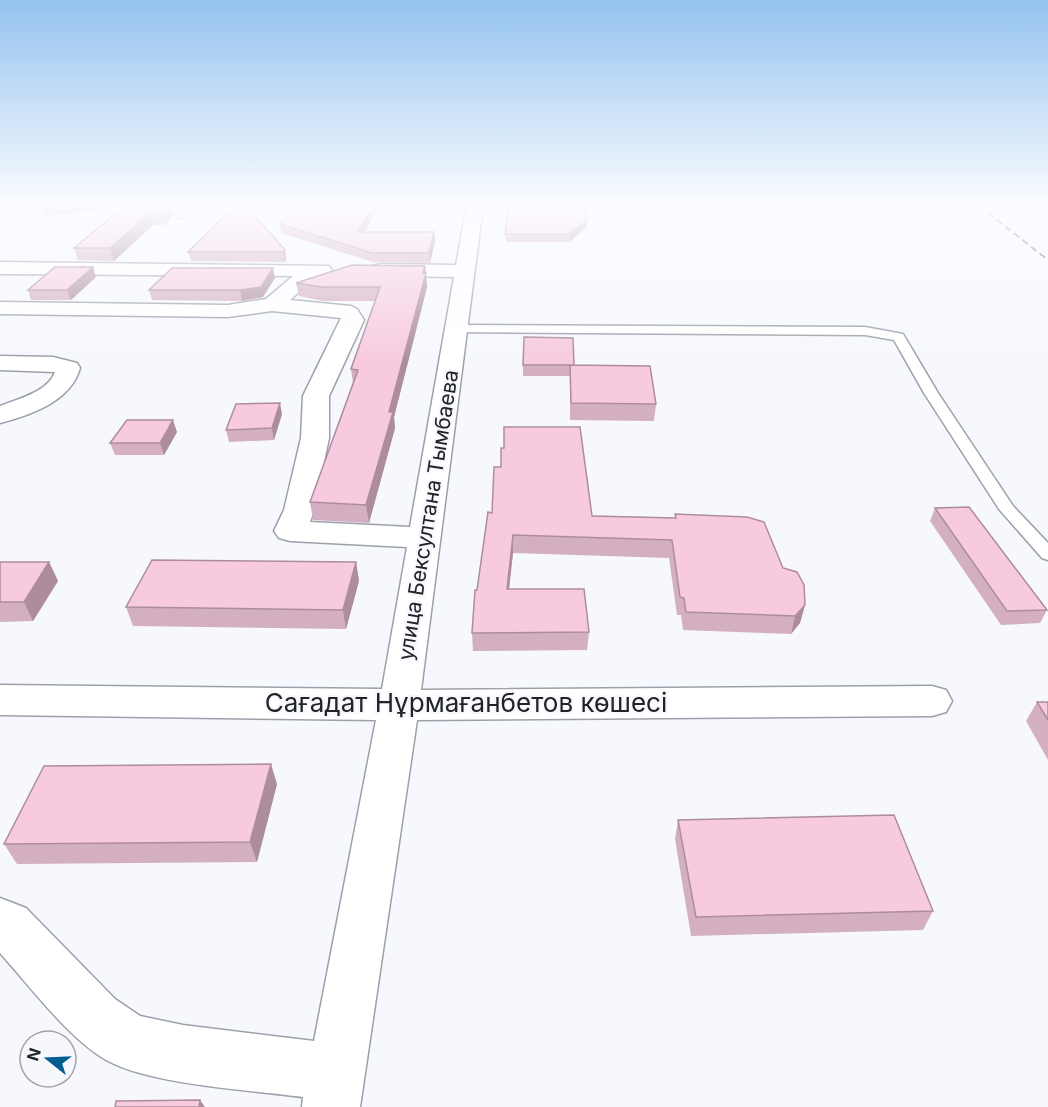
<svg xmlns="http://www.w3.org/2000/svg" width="1048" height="1107" font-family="Inter,sans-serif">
	<rect width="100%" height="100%" fill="#f6f8fe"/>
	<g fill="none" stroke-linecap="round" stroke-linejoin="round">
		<defs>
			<path id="service" d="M456 325 865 327 903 334 938 393 1013 506 1048 543V560L1042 558 999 509 924 393 894 340 865 335 452 332 450 329Z"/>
			<path id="minor" d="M178 206H195L186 217 180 218 171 213Z
				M467 206H483L421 690 932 686 946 690 952 701 946 712 932 716 417 720 360 1107H302L303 1097C251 1090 155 1085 110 1062 72 1043 29 985 0 953V898L26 908 115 999 140 1016 183 1025 314 1041 376 720 0 715V685L382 689 407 547 290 541 279 538 274 531 284 510 301 438 303 396 341 318 272 311 228 317 0 314V302L228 305 266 299 293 276 0 274V262L329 266 332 270 329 274 317 276 290 300 351 306 357 309 364 320 329 396V438L314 510 310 522 410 527 454 277 380 276 373 274 370 270 373 266 380 264 456 265Z
				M0 356 53 357 77 363 80 368C71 401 31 415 0 423V406C18 399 48 392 55 372L0 370Z"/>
		</defs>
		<use href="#service" stroke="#9ca1a9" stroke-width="3"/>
		<use href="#minor" stroke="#9ca1a9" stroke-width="3"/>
		<use href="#service" fill="#fff" fill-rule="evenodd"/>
		<use href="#minor" fill="#fff" fill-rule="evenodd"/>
		<path stroke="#5b5d61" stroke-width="2" stroke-dasharray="7 4" stroke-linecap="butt" d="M979 206 1048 260"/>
	</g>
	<path fill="#d4aec1" d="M39 206H176L170 211 172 216 165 225H153L114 261 78 260 74 248 124 207 44 216Z
		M293 206H379L364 232H434L435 241 430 263 373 262 281 233 280 224Z
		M586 228 569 242H506L505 234Z
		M285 250 286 260 285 262 191 261 188 252Z
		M425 266 427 287 394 417 395 428 369 523 313 520 310 502 353 383 351 369 375 301H323L299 296 296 283Z
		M96 277 71 300H31L28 290Z
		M275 278 263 297 242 301 152 300 149 290Z
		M523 365H574L656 404 654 421 570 420V376H523Z
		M282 414 274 440 229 442 226 430Z
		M177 432 164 455H115L110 443Z
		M935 508 1047 610 1040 623 1001 625 930 521Z
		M488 512 675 518V514L783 568 805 605 800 623 791 634 683 630 681 615H677L669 558 513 553 509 589 589 632 587 650 473 651 472 633 477 590Z
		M0 562H49L58 581 33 621 0 622Z
		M356 562 359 581 346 629 133 626 126 607Z
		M1037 702H1048V760L1026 721Z
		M277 784 257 862 17 864 4 844Z
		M678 820 933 911 923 930 691 936 675 839Z"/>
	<path fill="#ad8d9d" d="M41 206H132L44 216Z
		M168 206H176L170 211 172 216 165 225 162 213Z
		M373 206H379L360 241 358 232Z
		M150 213 153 225 114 261 110 248Z
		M587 220 586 228 569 242V234Z
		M434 232 435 241 430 263 429 253Z
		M285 250 286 260 285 262 283 252Z
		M425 266 427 287 394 417 395 428 369 523 366 505Z
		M93 267 96 277 71 300 67 290Z
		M273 268 275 278 263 297 242 301 240 290Z
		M280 403 282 414 274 440 272 428Z
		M173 420 177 432 164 455 160 443Z
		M513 535V553L507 607V589Z
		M49 562 58 581 33 621 24 602Z
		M356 562 359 581 346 629 343 610Z
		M805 605 800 623 791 634 795 616Z
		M271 764 277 784 257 862 250 842Z
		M200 1100 205 1107H199Z"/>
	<path fill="#f7cae0" stroke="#ad8d9d" stroke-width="1.5" d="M125 206H168L162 213H150L110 248H74Z
		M235 206H246L285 250 283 252H188Z
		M293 206H373L358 232H434L429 253H372L280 224Z
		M516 206H584L587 220 569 234H505L508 209H516Z
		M352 265 425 266 423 273H426L389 412H393L366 505 310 502 358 370 351 369 380 287H321L296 283Z
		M55 267H93L67 290H28Z
		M172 268H273L261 287 240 290H149Z
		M524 337 573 338 574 365H523Z
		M570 365 650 366 656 404 571 403Z
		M280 403 272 428 226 430 236 404Z
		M127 420H173L160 443H110Z
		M504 427H580L592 516 676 518 675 514 747 517 764 522 783 568 797 572 804 585 805 605 795 616 686 612 684 598 680 597 672 540 513 535 507 589H584L589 632 472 633 475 590H477L488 512 492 513 494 467H501V448H504Z
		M969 507 1047 610 1007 611 935 508Z
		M152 560 356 562 343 610 126 607Z
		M0 562H49L24 602H0Z
		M1037 702H1048V720Z
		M271 764 250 842 4 844 44 766Z
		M894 815 933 911 696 917 678 820Z
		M200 1100 199 1107H115L116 1101Z"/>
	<linearGradient id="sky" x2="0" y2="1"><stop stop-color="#94c3ef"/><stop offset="0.57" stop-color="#fbfcff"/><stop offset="1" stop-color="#fbfcff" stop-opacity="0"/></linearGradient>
	<rect width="1048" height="361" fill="url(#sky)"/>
	<g text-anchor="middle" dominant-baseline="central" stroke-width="4.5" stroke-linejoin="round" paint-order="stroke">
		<g font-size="21" fill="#212326" stroke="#f6f8fe">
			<text transform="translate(428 515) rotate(-81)">улица Бексултана Тымбаева</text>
		</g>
		<g font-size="26" fill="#212326" stroke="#f6f8fe">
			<text x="466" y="702">Сағадат Нұрмағанбетов көшесі</text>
		</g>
	</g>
	<g transform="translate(48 1059) rotate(288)"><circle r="28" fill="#f6f8fe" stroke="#a1a3a8" stroke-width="1.5"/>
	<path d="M0-4.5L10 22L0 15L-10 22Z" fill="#025e8f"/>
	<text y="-9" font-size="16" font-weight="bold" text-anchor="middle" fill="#212326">N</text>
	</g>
</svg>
